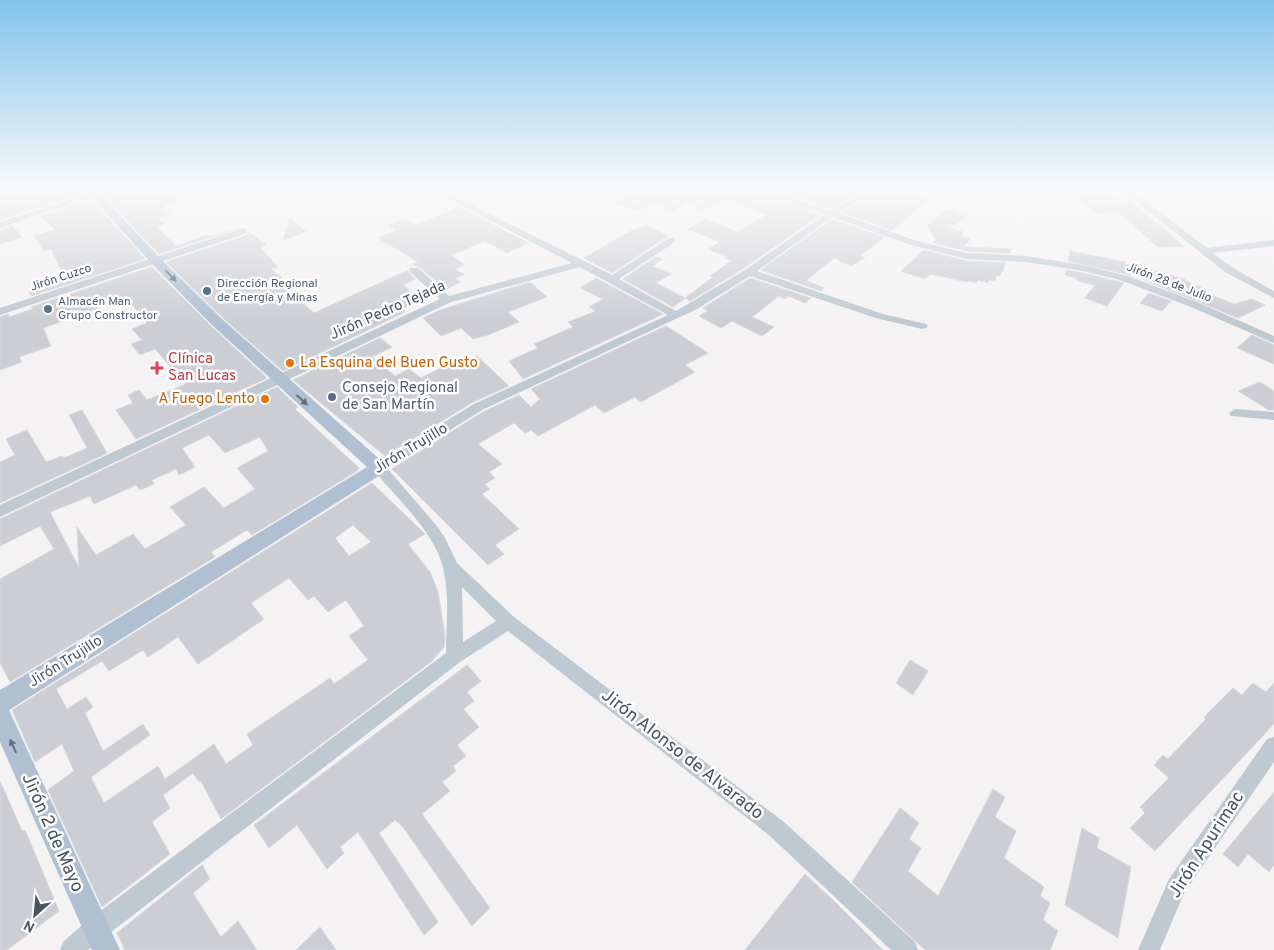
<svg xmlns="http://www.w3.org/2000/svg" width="1274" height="950" font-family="Overpass,sans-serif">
	<rect width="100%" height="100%" fill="#f4f2f2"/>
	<path fill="#ccced4" stroke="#d5d8dd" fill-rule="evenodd" d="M20 190H83L85 193 0 220V196Z
		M115 190H196V192L174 199 176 201 162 206 171 214 158 218 165 224 157 227 176 246 208 235 210 237 239 228 159 254 103 195Z
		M606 190H757L820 215 744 268 690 301 686 298 673 307 623 279 656 257 663 259 652 266 671 274 656 283 685 298 713 277 710 276 731 261 725 258 727 257 708 249 720 242 688 229 705 219 738 232 766 215 727 199 703 210 688 203 674 211 653 202 639 211 614 203 623 198 606 192Z
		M777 190H862L830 209Z
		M878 190H906L930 199 892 230 842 213Z
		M1085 190H1105L1119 200 1128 199 1184 246 1158 247 1117 211 1097 213 1069 192Z
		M91 199 145 259 31 296 29 291 58 282 56 279 64 276 51 249 44 251 34 236 55 230 41 216Z
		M459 207 529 243 507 253 485 241 451 255 464 265 455 269 464 275 455 278 461 282 446 289 419 267 412 264 418 262 378 238 396 230 388 225 404 219 416 225Z
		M946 209 966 217 949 228 964 232 961 236 970 239 964 247 1011 249 1010 253 967 251 933 243 936 240 927 226Z
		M290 218 306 232 283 240Z
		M832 219 884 237 860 256 865 258 851 266 834 258 808 279 807 281 824 288 821 291 761 270Z
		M646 225 668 236 612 273 584 258 629 232Z
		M13 226 22 237 0 244V230Z
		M249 232 266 245 260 247 278 267 271 269 282 278 276 281 314 313 408 270 409 273 415 279 403 285 422 300 403 308 405 312 283 371 224 319 166 262 248 235Z
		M924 250 967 261 1006 263 1000 276 997 275 995 281 989 280 988 283 978 280 976 283 968 281 967 282 930 274 925 279 901 271Z
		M1070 251 1125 262 1124 264 1136 267 1130 275 1068 261Z
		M152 267 212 327 267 378 136 439 116 410 133 403 128 395 139 390 147 400 186 384 155 349 140 355 131 344 142 340 132 329 147 323 127 298 43 328 51 346 19 357 22 362 0 370V317L8 314 9 317 33 309 31 307Z
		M1066 270 1083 273 1124 283 1107 306 1085 298 1095 285 1077 281V278L1065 275Z
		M1155 271 1185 279 1184 280 1208 290 1206 293 1234 304 1252 299 1265 305 1238 318 1144 280Z
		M596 278 663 314 523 379 509 361 538 348 534 344 573 327 568 322 596 311 589 307 603 299 580 288Z
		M750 278 811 298 805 303 788 296 785 299 779 296 752 317 774 327 762 336 732 321 721 328 699 316 708 311 703 308Z
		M530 282 547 297 508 312 519 322 488 335 473 339 461 328 441 336 423 318 440 310Z
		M1149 293 1171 301 1162 311 1140 303Z
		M666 326 708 353 685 365 695 372 641 402 635 397 604 413 595 405 538 436 531 430 525 433 514 423 478 444 502 464 489 472 495 478 485 484 490 489 482 494 519 529 495 545 504 554 488 565 392 469 483 412 519 395 531 407 540 399 531 389Z
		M1252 335 1274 345V364L1237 348Z
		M380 338 392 347 372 357 395 376 409 369 421 378 447 365 450 368 477 356 509 386 473 402 385 456 293 380Z
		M1260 382 1274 391V410H1269L1238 391Z
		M277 387 298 407 295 409 359 468 357 471 252 535 247 530 211 552 215 557 10 682 0 663V579L54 549 40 526 0 546V519ZM209 435 225 453 260 437 268 451 237 468 255 489 224 508 204 487 170 507 186 525 145 549 133 534 96 555 77 527 79 568 50 512 90 496 94 504 136 485 140 490 154 484 152 480 176 469 179 475 195 467 182 448Z
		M82 410 107 453 0 503V462L15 455 6 439 27 430 46 462 62 456 64 458 87 448 69 415Z
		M372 483 425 534 408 544 430 572 438 592 445 636 444 647 432 661 221 819 201 781 199 782 193 773 163 795 170 808 152 822 170 854 102 907 48 790 74 771 62 744 35 762 12 710ZM353 525 371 542 349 556 335 538ZM289 578 308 600 314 596 328 612 346 600 364 626 349 636 368 660 334 684 330 678 247 734 253 745 226 764 214 744 165 779 158 766 104 803 91 777 150 735 143 724 103 751 85 713 93 707 86 697 67 709 56 689 102 661 109 671 143 650 148 657 178 637 198 664 264 619 251 603Z
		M910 660 928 671 913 695 896 683Z
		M467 665 481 681 467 692 474 701 463 709 479 727 457 745 466 756 453 766 456 771 442 782 450 791 422 814 490 908 472 926 403 827 395 820 379 833 438 922 424 935 358 832 340 847 344 853 327 869 297 825 269 848 254 825Z
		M1253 683 1266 692 1274 683V724L1155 851 1130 828 1145 813 1140 807 1169 778 1154 765 1163 755 1168 759 1206 719 1204 717 1233 688 1242 695Z
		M0 781 22 831 25 830 59 911 7 950H0Z
		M993 789 1005 797 995 817 1016 831 1004 858 1044 887 1040 896 1050 903 1043 920 1058 931 1050 950H925L852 882 900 808 919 823 909 839 921 848 908 871 938 896Z
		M1274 792V865L1269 872 1248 854 1238 867 1223 854Z
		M1082 828 1099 838 1097 848 1131 867 1118 938 1065 905Z
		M202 865 210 879 193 893 221 937 238 921 257 950H125L117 933Z
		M805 874 836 903 883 950H745Z
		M320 927 336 950H296Z"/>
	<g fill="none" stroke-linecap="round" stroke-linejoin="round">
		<path fill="#bfc9d2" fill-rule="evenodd" d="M100 190H113L0 228V222Z
			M431 190H442L612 275 669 238H675V242L619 279 676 311 745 270 824 215 759 190H771L830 211 866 190H876L838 213 917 241 967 253 1026 256 1083 265 1128 276 1199 303 1274 336V343L1191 307 1120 280 1083 271 1026 262 967 259 911 245 832 217 757 271 883 314 926 324 928 326 926 328 922 329 876 318 750 276 697 309 482 410 388 469 436 525 445 538 457 563 514 617 784 822 915 942 918 950H891L770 836 508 631 460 662 88 950H60L63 942 87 921 446 653C446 626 450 596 443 568 435 533 398 499 374 471L372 468 374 465 474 404 668 315 580 267 451 302 0 517V505L440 299 410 272V268H418L449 296 572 263ZM462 587 496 621 463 642Z
			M1122 190H1131L1207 248 1274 240V246L1213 253 1233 268 1274 291V298L1225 272Z
			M244 228 247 229V233L0 315V308Z
			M1235 409 1274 412V420L1231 416 1229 413Z
			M1274 737V762L1184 893 1160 950H1138L1169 879 1267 739Z"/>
		<path fill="#b0c0d2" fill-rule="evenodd" d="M85 190H96L160 258 223 320 385 464 388 468 385 472 9 710 120 950H92L0 742V690L367 467 213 326 152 264Z"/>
	</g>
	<defs><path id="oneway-solid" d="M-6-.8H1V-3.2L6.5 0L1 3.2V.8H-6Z" transform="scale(1.25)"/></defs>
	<g fill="#62707d">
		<use href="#oneway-solid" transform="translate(171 276) rotate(46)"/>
		<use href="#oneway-solid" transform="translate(302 400) rotate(42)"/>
		<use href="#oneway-solid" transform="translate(13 746) rotate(-114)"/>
	</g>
	<linearGradient id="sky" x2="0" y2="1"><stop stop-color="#82c3ec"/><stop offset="0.59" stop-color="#faf9f9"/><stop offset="1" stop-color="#faf9f9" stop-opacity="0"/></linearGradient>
	<rect width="1274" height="323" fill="url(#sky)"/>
	<g fill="#5c6f8a" stroke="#fff" stroke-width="2">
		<circle cx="207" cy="291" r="5"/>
		<circle cx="48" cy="309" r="5"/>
		<circle cx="332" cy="397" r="5"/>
	</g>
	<g fill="#e8710a" stroke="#fff" stroke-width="2">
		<circle cx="290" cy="363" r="5"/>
		<circle cx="265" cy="399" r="5"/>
	</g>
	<path fill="#e0444e" stroke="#fff" stroke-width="2" d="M154.5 360.5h5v5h5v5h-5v5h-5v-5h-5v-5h5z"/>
	<g text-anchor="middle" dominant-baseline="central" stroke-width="5" stroke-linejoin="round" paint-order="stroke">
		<g font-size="12" fill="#485561" stroke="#fff">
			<text transform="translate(61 278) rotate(-18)">Jirón Cuzco</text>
			<text transform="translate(1169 283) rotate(21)">Jirón 28 de Julio</text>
		</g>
		<g font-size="12" fill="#4e5e75" stroke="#fff" text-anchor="start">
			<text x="217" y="284">Dirección Regional<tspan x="217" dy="14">de Energía y Minas</tspan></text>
			<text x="58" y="302">Almacén Man<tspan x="58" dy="14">Grupo Constructor</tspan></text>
		</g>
		<g font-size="15" fill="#485561" stroke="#fff">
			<text transform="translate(388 311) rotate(-24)">Jirón Pedro Tejada</text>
			<text transform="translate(411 449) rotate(-31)">Jirón Trujillo</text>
			<text transform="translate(66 662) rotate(-32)">Jirón Trujillo</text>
		</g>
		<g font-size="15" fill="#be3a42" stroke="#fff" text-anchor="start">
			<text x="168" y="359">Clínica<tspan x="168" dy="17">San Lucas</tspan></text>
		</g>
		<g font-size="15" fill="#c56008" stroke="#fff" text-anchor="start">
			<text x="300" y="363">La Esquina del Buen Gusto</text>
			<text x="255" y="399" text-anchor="end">A Fuego Lento</text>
		</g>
		<g font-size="15" fill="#4e5e75" stroke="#fff" text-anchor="start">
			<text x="342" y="388">Consejo Regional<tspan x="342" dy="17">de San Martín</tspan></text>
		</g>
		<g font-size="18" fill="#485561" stroke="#fff">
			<text transform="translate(682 755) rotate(38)">Jirón Alonso de Alvarado</text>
			<text transform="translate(52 833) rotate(66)">Jirón 2 de Mayo</text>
			<text transform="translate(1207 845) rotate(-57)">Jirón Apurimac</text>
		</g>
	</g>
	<g transform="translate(35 915) rotate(207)" stroke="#ffffff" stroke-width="4" paint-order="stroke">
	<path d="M0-4L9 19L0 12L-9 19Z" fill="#485561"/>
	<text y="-8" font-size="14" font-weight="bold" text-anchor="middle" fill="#485561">N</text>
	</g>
</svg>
